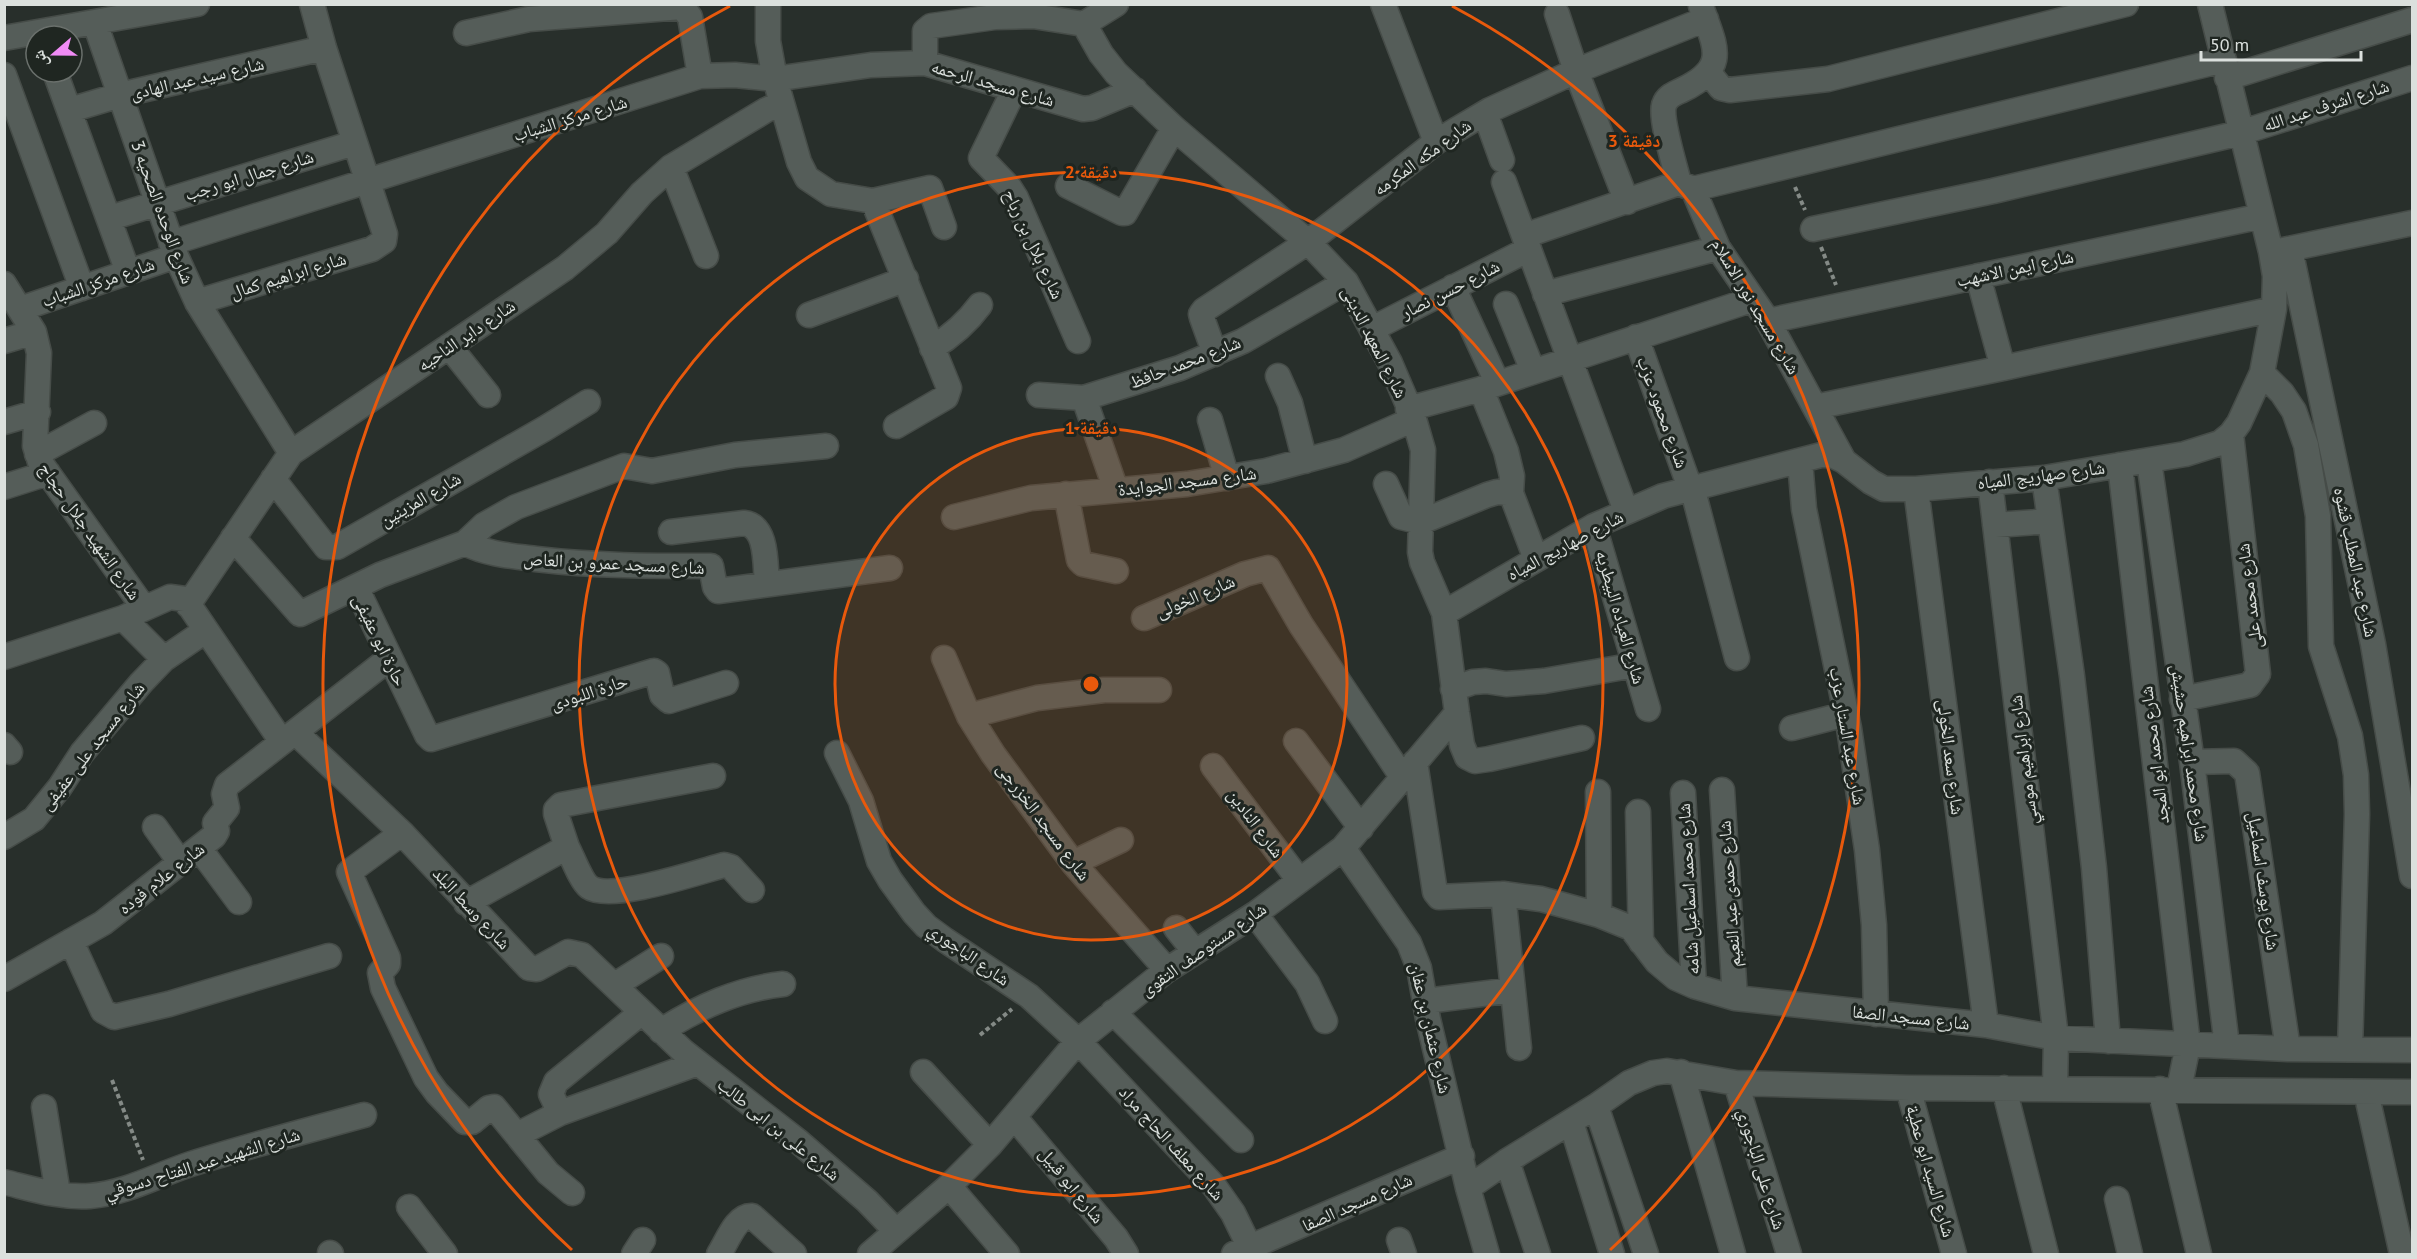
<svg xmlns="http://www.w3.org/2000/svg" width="2417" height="1259" font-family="'PT Sans','Noto Naskh Arabic',sans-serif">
	<rect width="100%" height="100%" fill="#282f2b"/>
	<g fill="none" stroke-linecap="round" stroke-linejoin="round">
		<defs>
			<path id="street" d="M768 4V41L775 79 799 162 807 178 831 194 873 201 930 188 944 227
				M1383 4 1436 142
				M1701 6C1715 47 1730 67 1682 90 1674 94 1667 96 1664 105 1660 119 1675 166 1679 183L1693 189 1718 248 1768 321 1844 461
				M1557 14 1576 71 1627 202
				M95 23 176 256 197 302 291 453
				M1084 24 1101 54 1116 73 1174 128 1308 242 1346 282 1390 363 1414 419 1423 450 1420 552 1422 562 1444 613 1457 713 1462 745 1467 757 1475 761 1489 759 1582 738
				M1084 24 1116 4
				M466 33 529 19 682 7 690 17 700 76
				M4 38 197 4
				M925 63V31L931 26 995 17 1033 16 1084 24
				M55 72 128 272
				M1709 73 1721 88 1730 90 1828 79 2126 4
				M4 75 82 288
				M2227 78 2412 20
				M1014 90 981 158 1009 187 1016 198 1078 341
				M70 110 120 95 324 48
				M1485 113 1502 160
				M671 167 706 256
				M1504 182 1626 511
				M1068 186 1122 213H1125L1174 128
				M1693 189 2224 60
				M873 201 949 388 946 397 896 426
				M110 218 354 143
				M1813 229 1993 191 2240 133 2412 78
				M1524 236 1679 183
				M171 243 700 76 735 75 775 79 871 65 925 63 1083 109 1092 108 1135 90
				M2290 249 2373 644 2412 876
				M2274 252 2412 223
				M4 284 34 332 39 353 35 446 40 462 144 608
				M1453 287 1497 382
				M1545 294 1718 248
				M197 302 372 249 384 241 385 234 324 48 312 4
				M1506 304 1533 371
				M20 309 176 256
				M809 315 906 279
				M1768 321 2262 216
				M1372 329 1529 249
				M1636 337 1690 488
				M4 341 34 332
				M449 346 488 395
				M932 348C952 336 966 324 980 305
				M1215 354 1202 318 1201 314 1204 310 1308 242 1436 142 1456 130 1490 110 1576 71 1706 19
				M2003 368 2274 309
				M2262 373 2282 393 2294 411 2306 445 2318 516 2321 646 2350 736 2356 775 2357 814 2350 1049
				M1278 376 1290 403 1305 461
				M1481 389 1506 451 1512 476 1511 493
				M1039 395 1084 398 1180 368 1243 341 1346 282
				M1084 398 1116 490
				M1815 407 2003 368 1978 276
				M1408 409 1481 389 1751 300
				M1210 420 1227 478
				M4 422 38 412
				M37 454 94 423
				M1800 461 1804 509 1849 728 1867 850 1874 925 1876 1014
				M2149 461 2192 762 2227 1046
				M2120 465 2188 1045 2179 1089
				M2044 478 2072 676 2094 868 2108 1041
				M273 479 326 547H337L544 429 588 402
				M1990 482 2056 1038 2055 1088
				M1386 484 1401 517 1421 522 1487 495 1497 492 1511 493 1536 559
				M4 487 48 473
				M1692 487 1737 658
				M1916 489 1986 1025
				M1066 494 1079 560 1083 564 1116 571
				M954 517 1031 498 1187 484 1266 471 1344 450 1414 419
				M1995 525 2050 521
				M1594 526 1648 709
				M671 532 744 523C768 526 765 565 767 584
				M233 538 300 614 380 575 465 543 484 525 516 507 624 466 652 471 735 455 826 446
				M465 543C486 554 512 556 536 559 594 566 653 566 711 566L715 587 718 591 890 568
				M356 587 427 735 431 739 654 671 657 673 662 695 669 701 726 683
				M188 605 291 453 565 268 607 233 642 193 671 167 766 110 782 103
				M1444 613 1594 526 1663 496 1821 455H1832L1844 461 1871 482 1884 489H1916L2044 478 2185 454 2220 443 2231 434 2239 423 2262 373 2274 309 2275 276 2271 252 2210 4
				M123 618 164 659
				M1144 618 1245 574 1268 568 1301 625 1403 778
				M4 657 123 618 170 597 185 599 282 742
				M944 658 969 716 993 754 1073 863 1167 970
				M1453 689 1473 682 1486 681 1506 684 1544 681 1635 665
				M2182 699 2250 685 2258 674 2231 434
				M969 716 1037 698 1104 690H1159
				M1792 728 1846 714
				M295 732 402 833 529 968 537 969 568 952 582 955 684 1052 799 1142 867 1201 895 1230
				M1296 741 1361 828
				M4 745 10 752
				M837 753 861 801 879 861 890 880 914 913 926 926 945 940 1029 996 1078 1041 1214 1186 1233 1213 1253 1254
				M1415 762 1435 892 1439 897 1503 894 1541 899 1599 915 1631 928 1657 962 1676 978 1694 986 1735 998 1986 1025 2056 1038 2288 1049 2412 1050
				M2192 762 2234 761 2247 773 2288 1049
				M1213 766 1299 880
				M1722 790 1735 998
				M1598 792 1599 915
				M1683 793 1694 986
				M1638 812 1641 942
				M155 827 180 862
				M402 833 349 872 388 958V964L380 973 383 988 426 1078 437 1093 465 1122H472L489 1108 494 1107 548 1173 572 1193
				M4 837 34 819 60 787 82 753 141 683 164 659 205 631
				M567 847 556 814V810L561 805 713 776
				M199 848 239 902
				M1343 848 1409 943 1419 968 1428 1019 1468 1188 1487 1254
				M1073 863 1121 840
				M1503 894 1519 1048
				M466 903 567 847C572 856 581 881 589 887 610 902 698 872 724 865L731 867 752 890
				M1255 914 1307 983 1325 1021
				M1176 928 1195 952
				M71 941 103 1011 114 1017 169 1004 329 956
				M4 979 103 923 214 836 217 831 215 823 227 808 224 794 227 785 390 658
				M615 985 661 956
				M1426 1001 1513 990
				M1113 1012 1241 1140
				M661 1031C699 1007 738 989 783 984
				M923 1072 990 1145
				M1681 1072 1733 1254
				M1736 1083 1789 1254
				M1908 1088 1954 1254
				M2004 1088 2046 1254
				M2160 1089 2199 1254
				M2366 1092 2402 1254
				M1596 1106 1646 1254
				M44 1107 58 1194
				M560 1113 551 1094 556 1082 642 1012
				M1015 1118 1116 1238 1126 1254
				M1571 1122 1612 1254
				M517 1135 560 1113 698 1063
				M1507 1161 1538 1254
				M4 1182C33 1189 60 1198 90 1196 127 1193 157 1175 191 1164 248 1146 306 1131 364 1115
				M949 1186 1007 1254
				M1468 1188 1507 1161 1596 1106 1629 1083 1653 1073 1667 1071 1736 1083 1908 1088 2412 1092
				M2117 1199 2130 1254
				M409 1207 445 1254
				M1399 1240 1404 1254
				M330 1253 331 1254
				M634 1254 643 1240
				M719 1254C727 1242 736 1215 752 1216L794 1254
				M870 1254 949 1186 990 1145 1078 1041 1167 970 1255 914 1343 848 1457 713
				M1234 1254 1462 1156"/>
		</defs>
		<use href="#street" stroke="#464c48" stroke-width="27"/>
		<path stroke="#848a86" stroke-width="4" stroke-dasharray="4.5 3" stroke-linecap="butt" d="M1795 187 1805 210
			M1821 247 1836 285
			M980 1035 1012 1009
			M112 1080 143 1160"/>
		<use href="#street" stroke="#555d59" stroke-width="24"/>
	</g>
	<circle cx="1091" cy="684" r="256" fill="#e8590c" fill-opacity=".12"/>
	<g fill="none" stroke="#e8590c" stroke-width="3">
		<circle cx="1091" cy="684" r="256"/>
		<circle cx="1091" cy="684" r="512"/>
		<path d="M572 1250A768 768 0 0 1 730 6M1452 6A768 768 0 0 1 1610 1250"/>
	</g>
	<g text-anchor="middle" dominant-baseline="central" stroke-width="6" stroke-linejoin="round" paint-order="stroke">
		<g font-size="18" fill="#dbe0dd" stroke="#1f2621">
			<text transform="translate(197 78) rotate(-13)">شارع سيد عبد الهادى</text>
			<text transform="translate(993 83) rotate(16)">شارع مسجد الرحمه</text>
			<text transform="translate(2326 105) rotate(-18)">شارع اشرف عبد الله</text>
			<text transform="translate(570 118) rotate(-17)">شارع مركز الشباب</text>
			<text transform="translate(1422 157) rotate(-36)">شارع مكه المكرمه</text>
			<text transform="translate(249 175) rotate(-17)">شارع جمال ابو رجب</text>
			<text transform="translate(163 212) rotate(70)">شارع الوحده الصحيه 3</text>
			<text transform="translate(1034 244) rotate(65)">شارع بلال بن رباح</text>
			<text transform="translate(2015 268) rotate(-12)">شارع ايمن الاشهب</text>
			<text transform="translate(288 275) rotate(-17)">شارع ابراهيم كمال</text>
			<text transform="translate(98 282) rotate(-19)">شارع مركز الشباب</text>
			<text transform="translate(1450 289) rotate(-27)">شارع حسن نصار</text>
			<text transform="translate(1756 306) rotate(59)">شارع مسجد نور الاسلام</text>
			<text transform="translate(466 335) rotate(-34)">شارع داير الناحيه</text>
			<text transform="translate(1375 342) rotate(63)">شارع المعهد الدينى</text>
			<text transform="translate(1185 362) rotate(-21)">شارع محمد حافظ</text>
			<text transform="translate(1663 412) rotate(70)">شارع محمود عزب</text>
			<text transform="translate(2041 475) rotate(-7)">شارع صهاريج المياه</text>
			<text transform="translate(1187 481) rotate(-7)">شارع مسجد الجوايدة</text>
			<text transform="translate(420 499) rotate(-30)">شارع المزينين</text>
			<text transform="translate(90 531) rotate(55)">شارع الشهيد جلال حجاج</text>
			<text transform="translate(1565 545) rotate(-28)">شارع صهاريج المياه</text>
			<text transform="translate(2356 562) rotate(78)">شارع عبد المطلب قشوه</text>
			<text transform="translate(614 563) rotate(3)">شارع مسجد عمرو بن العاص</text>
			<text transform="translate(1195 596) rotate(-23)">شارع الخولى</text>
			<text transform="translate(2249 596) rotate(-97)">شارع محمد على</text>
			<text transform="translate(1621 617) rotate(74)">شارع العياده البيطريه</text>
			<text transform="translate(380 640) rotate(64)">حارة ابو عفيفى</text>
			<text transform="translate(589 692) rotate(-18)">حارة اللبودى</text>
			<text transform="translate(1848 736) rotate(80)">شارع عبد الستار عزب</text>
			<text transform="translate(92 746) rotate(-52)">شارع مسجد على عفيفى</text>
			<text transform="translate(2190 753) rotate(82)">شارع محمد ابراهيم حشيش</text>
			<text transform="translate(2154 755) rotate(-97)">شارع محمد ابو المجد</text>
			<text transform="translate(1951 757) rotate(83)">شارع سعد الخولى</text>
			<text transform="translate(2023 760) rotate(-97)">شارع ابراهيم موسي</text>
			<text transform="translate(1044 821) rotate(53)">شارع مسجد الخزرجى</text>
			<text transform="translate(1256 823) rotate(53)">شارع النادين</text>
			<text transform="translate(161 878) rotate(-38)">شارع علام فوده</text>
			<text transform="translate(2264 881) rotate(82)">شارع يوسف اسماعيل</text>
			<text transform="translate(1688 889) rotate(-93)">شارع محمد اسماعيل شامه</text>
			<text transform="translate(1729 894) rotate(-94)">شارع حمدى عبد النعيم</text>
			<text transform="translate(472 908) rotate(47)">شارع وسط البلد</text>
			<text transform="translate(1203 949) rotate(-35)">شارع مستوصف التقوى</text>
			<text transform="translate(969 954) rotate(35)">شارع الباجوري</text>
			<text transform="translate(1911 1017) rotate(6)">شارع مسجد الصفا</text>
			<text transform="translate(1431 1028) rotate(77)">شارع عثمان بن عفان</text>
			<text transform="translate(779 1129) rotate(39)">شارع على بن ابى طالب</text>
			<text transform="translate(1172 1143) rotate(48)">شارع معلف الحاج مراد</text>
			<text transform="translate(202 1163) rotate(-17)">شارع الشهيد عبد الفتاح دسوقي</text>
			<text transform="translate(1762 1169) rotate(73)">شارع على الباجوري</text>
			<text transform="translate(1931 1171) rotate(74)">شارع السيد ابو عطية</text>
			<text transform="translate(1072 1185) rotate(51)">شارع ابو قبيل</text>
			<text transform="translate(1357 1202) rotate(-24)">شارع مسجد الصفا</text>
		</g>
	</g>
	<circle cx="1091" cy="684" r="9" fill="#e8590c" stroke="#1f2621" stroke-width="3"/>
	<g font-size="18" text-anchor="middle" font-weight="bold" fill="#e8590c" stroke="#1f2621" stroke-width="6" stroke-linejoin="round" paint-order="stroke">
		<text x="1634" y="147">3 دقيقة</text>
		<text x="1091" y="178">2 دقيقة</text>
		<text x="1091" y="434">1 دقيقة</text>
	</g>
	<rect width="2417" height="1259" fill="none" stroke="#dbe0dd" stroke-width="12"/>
	<g transform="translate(54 54) rotate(250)"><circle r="28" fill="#1f2621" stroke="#6a706c" stroke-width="1.5"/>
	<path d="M0-4.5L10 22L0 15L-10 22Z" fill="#f08bf5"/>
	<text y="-9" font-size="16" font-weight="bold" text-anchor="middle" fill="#dbe0dd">ش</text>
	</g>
	<path d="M2201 51v9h160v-9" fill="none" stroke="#dbe0dd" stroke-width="3"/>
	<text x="2210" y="51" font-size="18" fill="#dbe0dd" stroke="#1f2621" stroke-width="4.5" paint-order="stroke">50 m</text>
</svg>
